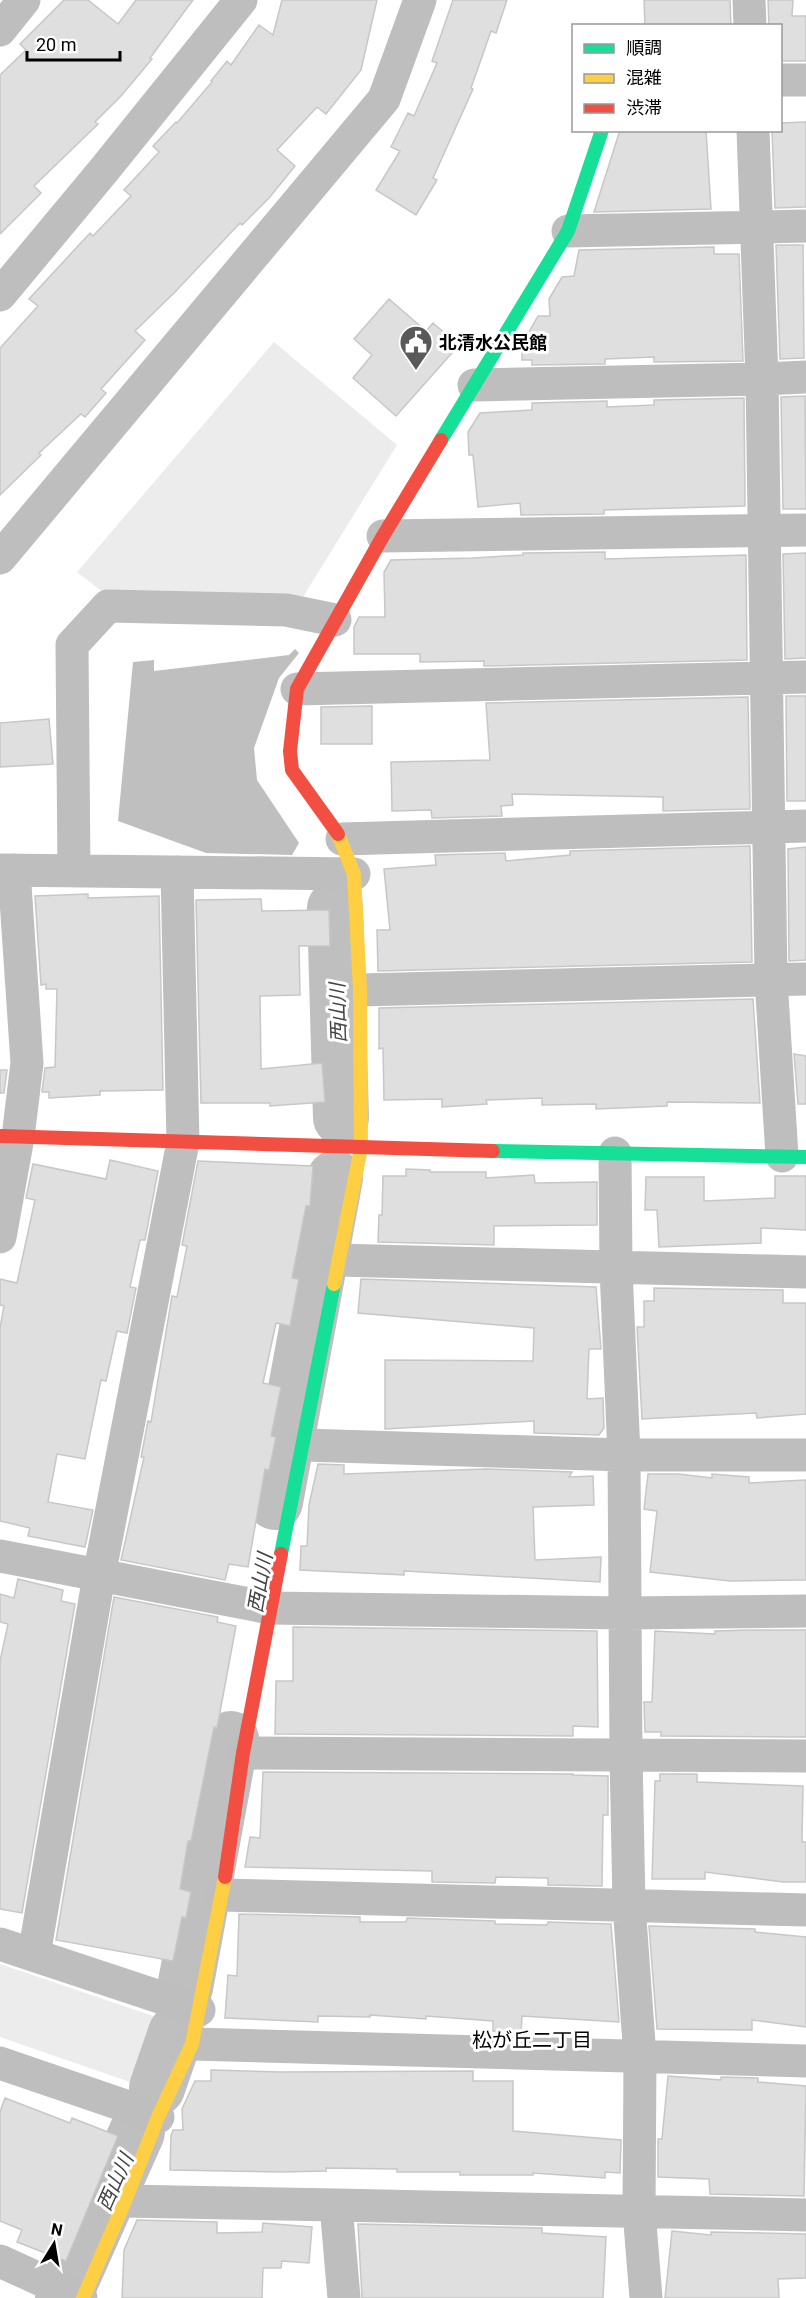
<svg xmlns="http://www.w3.org/2000/svg" width="806" height="2298" font-family="Roboto,'Noto Sans JP',sans-serif">
	<rect width="100%" height="100%" fill="#fff"/>
	<path fill="#ececec" d="M274 342 397 445 303 597 104 593 77 572Z
		M0 1964 168 2021 174 2033 150 2089 0 2037Z"/>
	<path fill="#bfbfbf" d="M295 649 299 653 279 678 254 748 257 780 299 843 292 855 206 853 118 821 133 662 154 660V671L289 655Z"/>
	<g fill="none" stroke-linecap="round" stroke-linejoin="round">
		<path stroke="#bfbfbf" stroke-width="56" d="M335 908 341 1118
			M275 1502 335 1178
			M185 1988 231 1739
			M157 2088 176 2033
			M63 2298 137 2132"/>
	</g>
	<path fill="#dfdfdf" stroke="#c7c7c7" stroke-width="1.5" d="M64 0H88L118 24 136 0H193L150 58 152 59 121 96 95 122 98 124 34 186 41 193 0 234V75L26 50 20 44Z
		M282 0H377L361 70 326 114 317 107 277 150 295 166 269 198 242 225 240 223 175 292 135 331 145 340 101 389 106 393 85 417 81 414 39 453 41 455 0 495V348L38 306 29 299 90 233 93 236 131 196 124 190 159 152 153 146 176 122 177 123 212 82 211 81 227 61 231 65 259 25 273 35Z
		M453 0H507L496 33 491 31 471 88 473 89 433 178 437 180 416 215 376 190 400 151 391 147 408 113 414 116 437 63 432 61Z
		M644 0H730L731 26H645Z
		M768 0H793L792 16H806V61H780V26H769Z
		M806 122V207L775 208 772 130H780V123Z
		M620 130H706L711 209 594 212Z
		M776 245H803L804 358 780 359Z
		M714 247V254H739L743 361 654 362V357L605 359V364L532 365V360H522V344L538 316H550L549 299 562 277 574 276 579 250Z
		M389 299 426 331 433 323 459 345 396 416 353 378 372 355 354 339Z
		M805 396 806 509H783L781 397Z
		M744 398 745 506 604 510V514L521 515 520 503 478 507 473 455H469L468 432 480 413 532 410V403L607 401V407L654 405V400Z
		M605 552V559L746 555 747 660 484 666V661L420 662V654H354V627L359 617H385L384 572 391 560 473 558 523 555V553Z
		M806 553V658L785 659 783 554Z
		M786 696H806V801H787Z
		M748 697 750 809 663 811V797L512 794 513 805 501 806 502 816 432 818 431 810 392 811 391 762 490 760 486 703Z
		M372 706V744H321V707Z
		M49 719 53 764 0 767V723Z
		M750 846 752 962 378 971 377 930H390L384 869 436 865 435 855 505 853 506 861 570 855V851Z
		M806 847V960L789 961 788 849Z
		M88 894V898L159 896 163 1090 100 1091V1095L49 1098V1092H42L45 1068 55 1067 57 989H46V984L41 985 35 896Z
		M261 899 262 911 329 910 330 946H299L300 995 260 996 261 1069 322 1063 325 1102 270 1106V1103H201L196 900Z
		M753 999 760 1103 667 1102V1106L596 1109V1104L542 1105V1098L486 1100 487 1104 442 1107V1099L384 1100 383 1048 379 1049V1008Z
		M794 1054 806 1056V1104H798Z
		M0 1070H7L4 1093H0Z
		M110 1160 158 1171 145 1240H140L130 1287 136 1288 127 1333 117 1331 106 1381 101 1380 85 1459 57 1454 48 1502 93 1510 85 1547 28 1536 30 1528 0 1521V1328L4 1306 0 1305V1279L17 1283 35 1200 26 1198 33 1164 106 1179Z
		M198 1161 313 1166 310 1206H306L292 1278 299 1279 290 1326 276 1323 263 1383 281 1387 271 1436 276 1437 269 1470 265 1469 248 1567 229 1564 225 1580 121 1560 144 1457H141L148 1421 151 1422 172 1296 177 1297 187 1246 182 1245Z
		M406 1169 430 1170V1172H486V1178L534 1175 535 1183 597 1182V1225L494 1226V1245L378 1242 379 1215H382L383 1176H406Z
		M775 1176H806V1230L761 1228V1243L659 1247 657 1210H645L646 1177H704V1201L775 1198Z
		M361 1279 596 1287 601 1349H589L587 1399 603 1398 604 1428 599 1435 534 1433V1421L385 1429V1360L533 1361 534 1328 358 1313Z
		M654 1288 783 1290V1303H806V1414L757 1418 756 1413 642 1419 637 1327H644V1301H654Z
		M318 1464 344 1465V1474L486 1469 572 1472 569 1477 593 1476 594 1505 533 1507 535 1560 601 1557 600 1582 404 1571V1575L300 1570 301 1546H307L309 1505Z
		M648 1474H679L712 1478V1474L749 1477V1483L806 1480V1580L730 1581 650 1572 657 1511 644 1509Z
		M18 1579 63 1590 61 1601 75 1604 22 1913 0 1909V1661L8 1624 0 1622V1594L14 1598Z
		M114 1597 218 1617 217 1622 236 1626 217 1728 214 1727 191 1841H188L180 1889 191 1892 186 1918 182 1917 173 1961 56 1940Z
		M293 1627 597 1631 598 1727 573 1726V1736L275 1734 276 1681H293Z
		M749 1630H806V1737L661 1736V1732H645L644 1702H652L655 1631 715 1634V1631Z
		M263 1772 573 1774V1775L608 1776V1815H603L602 1886 548 1885V1878L496 1877 495 1883 432 1882V1871L245 1867 250 1837 260 1838Z
		M660 1774H697V1782L803 1786 802 1842H806V1882H783L705 1872V1879H652L655 1781H660Z
		M239 1914 360 1917V1922H406L407 1918 495 1921V1924L547 1925 548 1922 611 1924 619 2022 522 2016 521 2034 493 2031V2021L426 2016V2019L370 2015V2017L318 2016V2022L225 2018 228 1975 237 1976Z
		M649 1926 755 1929V1932L806 1937V2027L752 2020V2030L657 2029Z
		M211 2070 281 2072 473 2071V2081H513V2131L621 2140 620 2173 605 2172V2178L533 2173V2175H460V2172H397V2169L326 2168V2171L281 2172 170 2170 171 2136 173 2130H183L182 2109 195 2081H211Z
		M668 2076 721 2080V2077L758 2078V2082L806 2086 804 2196 710 2194 709 2179 658 2177V2139H662Z
		M5 2098 70 2123 72 2118 118 2136 66 2261 17 2242 22 2230 0 2221V2112Z
		M137 2220 217 2222V2233L262 2232 263 2223 312 2227 309 2263 282 2261 281 2268H263L262 2298H122L124 2250Z
		M358 2224 542 2228V2233L606 2237 603 2298H362Z
		M672 2231 711 2235V2232L806 2234V2278L778 2279 779 2298H665Z"/>
	<g fill="none" stroke-linecap="round" stroke-linejoin="round">
		<path stroke="#bebebe" stroke-width="33" d="M749 0 750 26
			M0 30 24 0
			M780 80H806
			M568 231 806 226
			M0 295 104 170 241 0
			M474 385 762 379 753 130
			M383 536 806 530
			M0 558 384 99 420 0
			M297 689 806 677
			M342 839 806 826
			M0 870 354 874
			M74 871 72 645 108 606 286 610 335 620
			M360 990 806 979
			M615 1153 616 1269 624 1455 626 1754 629 1905 640 2057 639 2211 646 2298
			M782 1156 771 979 762 379 806 377
			M0 1237 18 1137 27 1063 14 870
			M337 1260 806 1272
			M304 1445 624 1455H806
			M0 1556 270 1608 624 1613 806 1611
			M243 1753 806 1756
			M222 1895 806 1910
			M0 1944 199 2010
			M34 1955 99 1576 183 1142 177 872
			M192 2044 806 2061
			M0 2063 158 2117
			M125 2201 336 2205 344 2298
			M336 2205 806 2215
			M0 2261 81 2298"/>
		<path stroke="#16e098" stroke-width="14" d="M441 440 568 231 602 130
			M493 1151 806 1157
			M281 1554 334 1284"/>
		<path stroke="#ffcf43" stroke-width="14" d="M334 1284 361 1148 360 990 354 874 338 834
			M83 2298 125 2201 158 2117 192 2044 225 1877"/>
		<path stroke="#f24e42" stroke-width="14" d="M338 834 292 770 290 751 297 689 383 536 441 440
			M0 1136 493 1151
			M225 1877 243 1753 281 1554"/>
	</g>
	<defs>
		<symbol id="civic-pin" viewBox="-11 -11 22 30"><path d="M0 17L-7.5 6A9.5 9.5 0 1 1 7.5 6Z" fill="#595959" stroke="#fff"/><path d="M-.6-6.5H3V-4.5H.6V-3L4-1V1h2V6H-6V1h2V-1L-.6-3ZM-1.2 2.5V6h2.4V2.5Z" fill="#fff"/></symbol>
	</defs>
	<g fill-rule="evenodd">
		<use href="#civic-pin" x="397" y="323" width="38" height="52"/>
	</g>
	<g text-anchor="middle" dominant-baseline="central" stroke-width="6" stroke-linejoin="round" paint-order="stroke">
		<g font-size="18" font-weight="bold" fill="#000" stroke="#fff" text-anchor="start">
			<text x="439" y="342">北清水公民館</text>
		</g>
		<g font-size="20" font-style="italic" fill="#444" stroke="#fff">
			<text transform="translate(338 1013) rotate(-92)">西山川</text>
			<text transform="translate(260 1583) rotate(-80)">西山川</text>
			<text transform="translate(115 2182) rotate(-66)">西山川</text>
		</g>
		<g font-size="20" fill="#000" stroke="#fff">
			<text x="532" y="2040">松が丘二丁目</text>
		</g>
	</g>
	<rect x="572" y="24" width="210" height="108" fill="#ffffff" stroke="#999999" stroke-width="1.5"/>
	<rect x="584" y="44" width="30" height="9" fill="#16e098" stroke="#999999" stroke-width="1.5"/>
	<text x="626" y="54" font-size="18" fill="#000000">順調</text>
	<rect x="584" y="74" width="30" height="9" fill="#ffcf43" stroke="#999999" stroke-width="1.5"/>
	<text x="626" y="84" font-size="18" fill="#000000">混雑</text>
	<rect x="584" y="104" width="30" height="9" fill="#f24e42" stroke="#999999" stroke-width="1.5"/>
	<text x="626" y="114" font-size="18" fill="#000000">渋滞</text>
	<g transform="translate(54 2244) rotate(11)" stroke="#ffffff" stroke-width="4.5" paint-order="stroke">
	<path d="M0-4.5L10 22L0 15L-10 22Z" fill="#000000"/>
	<text y="-9" font-size="16" font-weight="bold" text-anchor="middle" fill="#000000">N</text>
	</g>
	<path d="M27 51v9h93v-9" fill="none" stroke="#000000" stroke-width="3"/>
	<text x="36" y="51" font-size="18" fill="#000000" stroke="#ffffff" stroke-width="4.5" paint-order="stroke">20 m</text>
</svg>
